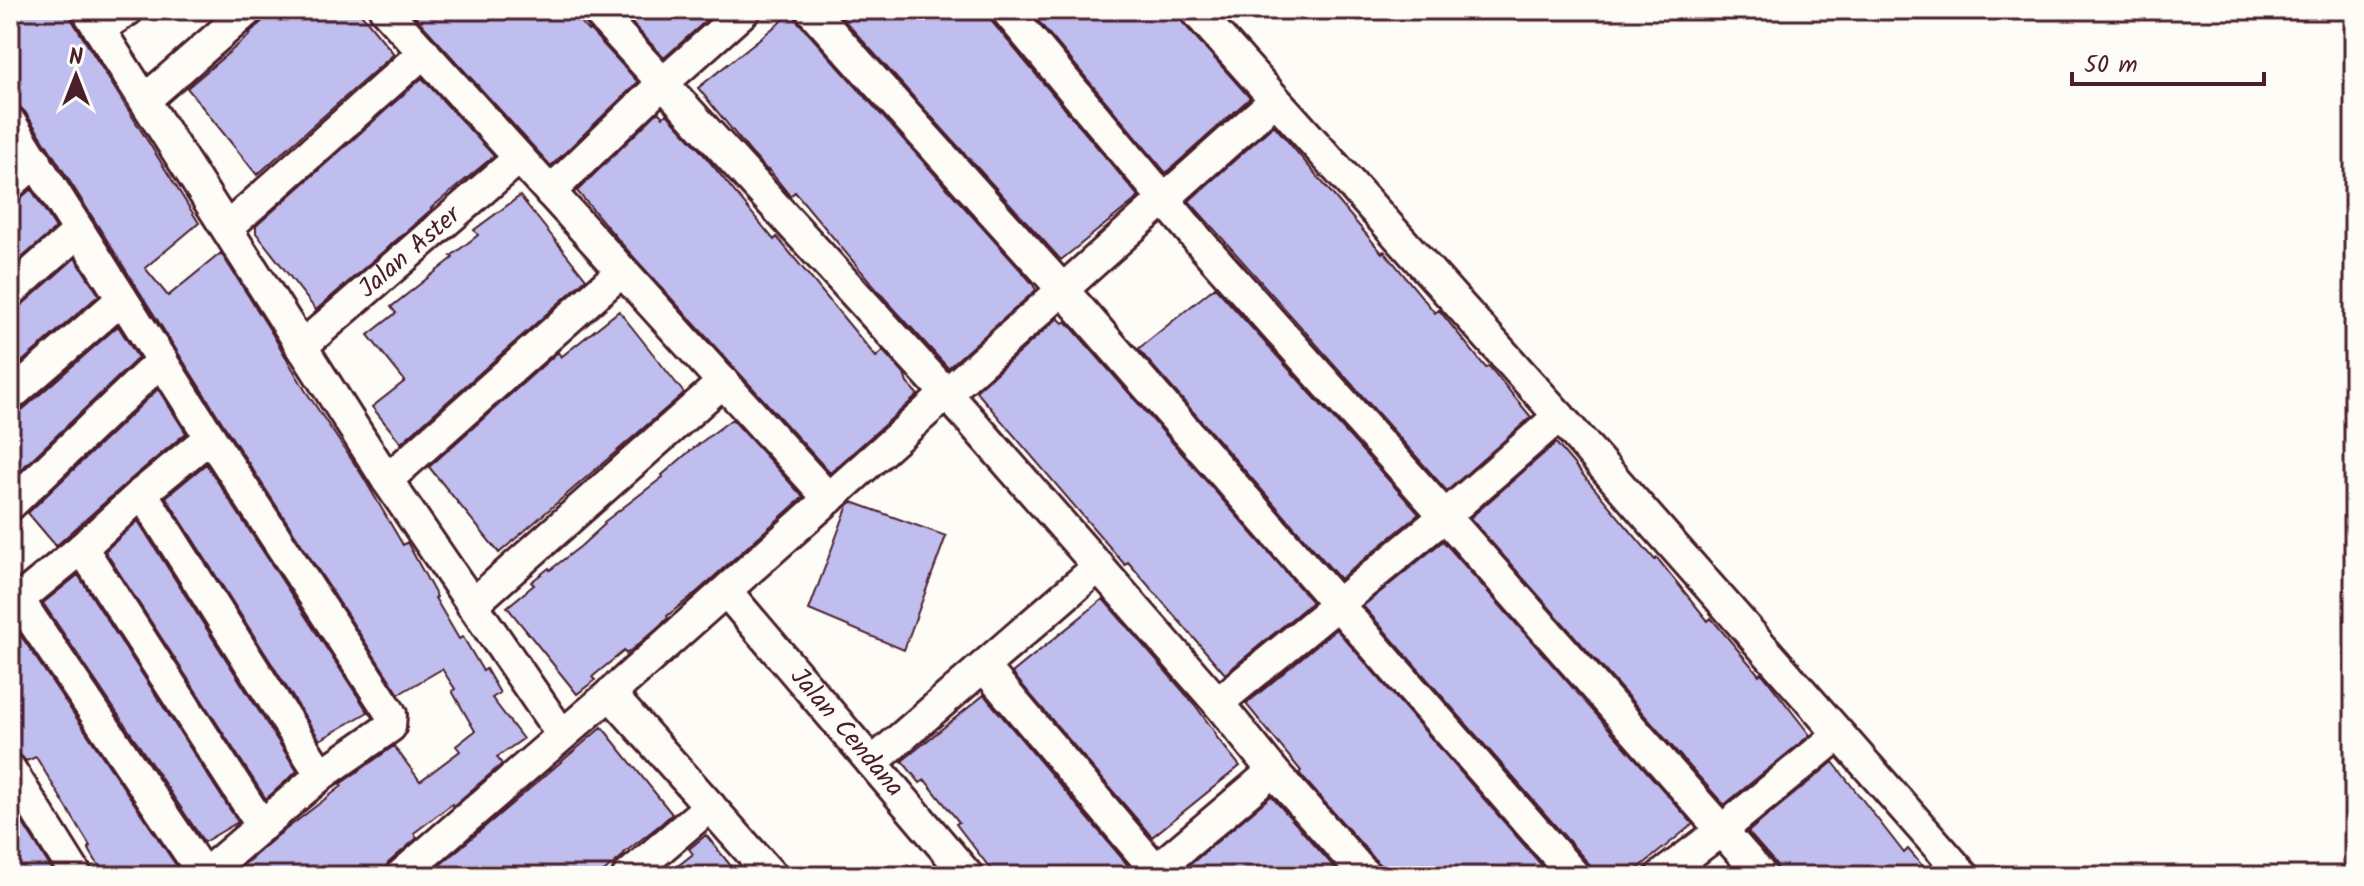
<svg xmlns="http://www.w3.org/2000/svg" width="2364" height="886" font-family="Kalam,sans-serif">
	<rect width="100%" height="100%" fill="#fdfcf7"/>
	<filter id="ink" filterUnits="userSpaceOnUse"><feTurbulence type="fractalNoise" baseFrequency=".0125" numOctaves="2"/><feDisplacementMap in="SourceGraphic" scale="16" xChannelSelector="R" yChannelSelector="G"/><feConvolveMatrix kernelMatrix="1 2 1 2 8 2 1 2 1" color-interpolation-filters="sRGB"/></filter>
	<g filter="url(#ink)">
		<path fill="#c0bdef" stroke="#4a1f2b" stroke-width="2" d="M10 10H69L72 20 199 223 145 268 168 296 221 253 270 330 305 390 362 475 403 545 407 542 437 597 435 598 459 639 463 637 483 671 486 669 500 693 492 698 523 739 497 757 502 764 453 806 452 804 414 833 417 838 388 863 382 876H231L276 837 342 786 340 784 394 746 420 781 460 751 456 746 475 731 452 691 455 689 442 669 399 694 225 427 50 150 25 112 19 106 10 104Z
			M275 10H358L394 54 257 175 187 88 251 34 249 33Z
			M409 10H570L588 31 590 30 638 82 551 166Z
			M620 10H718L664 58Z
			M835 10H988L992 22 1139 197 1061 260Z
			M1029 10H1177L1182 22 1250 98 1166 173Z
			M793 12 798 22 1032 283 1036 290 948 368 877 290 795 192 790 196 769 170 768 171 751 153 698 88Z
			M422 78 494 156 431 208 432 209 316 310 256 233V226Z
			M658 112 663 117 667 114 700 150 774 240 777 237 876 357 883 351 904 374 907 383 918 395 830 473 621 243 577 191Z
			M1274 125 1382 253 1384 251 1435 313 1439 310 1486 368 1489 366 1531 417 1447 491 1189 201Z
			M31 189 56 228 10 268V202L21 198Z
			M520 196 586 279 401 443 372 407 405 381 368 335 396 313 391 307 453 258 451 256 478 235 474 230Z
			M75 258 99 295 10 372V310L22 305Z
			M1215 287 1419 514 1340 579 1138 349Z
			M619 311 684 393 499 553 429 467 558 352 561 357Z
			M1058 318 1063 323 1066 321 1312 602 1225 674 1128 562 1125 565 976 391Z
			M118 326 138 358 10 480V414L22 410Z
			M158 389 186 433 131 479 56 546 28 513Z
			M732 419 803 497 698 591 667 616 668 618 640 643 626 654 624 651 592 677 595 680 577 694 507 607 534 585 531 582 549 568 550 570 581 546 605 524 604 522 663 477 662 475 691 450Z
			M1556 443 1655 560 1657 558 1708 621 1711 618 1759 675 1761 673 1764 676 1810 735 1724 805 1470 518Z
			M206 464 368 712 320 740 166 497Z
			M852 502 946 536 904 650 809 610 848 505Z
			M138 521 297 771 266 799 105 551Z
			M1443 541 1693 824 1629 876H1593L1589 864 1363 606Z
			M78 575 238 822 204 842 43 603Z
			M1103 599 1195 705 1216 734 1215 735 1240 766 1152 837 1012 673Z
			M15 627 182 874 183 876H148L142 867 126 876H105L88 848 90 846 36 757 26 761 19 754 10 751V630Z
			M1336 629 1551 876H1384L1379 864 1299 773 1301 771 1246 704Z
			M984 695 1131 869 1123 876H996L956 824 959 822 925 780 920 783 902 761Z
			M602 727 672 814 661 824 624 853 625 854 599 876H427Z
			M1833 762 1904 853 1908 849 1931 876H1780L1776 864 1748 832Z
			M1271 796 1342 876H1179V874Z
			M10 803 56 876H10Z
			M706 835 739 876H665L693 854 689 849Z"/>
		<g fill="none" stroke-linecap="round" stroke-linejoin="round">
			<defs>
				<g id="street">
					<path d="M87 10 387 480 562 735"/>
					<path d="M385 10 829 499"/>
					<path d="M596 10 964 413 1218 703 1273 771 1366 876"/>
					<path d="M811 10 1063 290 1575 876"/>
					<path d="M1006 10 1204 247 1445 516 1762 876"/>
					<path d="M1195 10 1559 416 1964 876"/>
					<path d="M99 29 128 10"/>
					<path d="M146 99 248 10"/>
					<path d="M10 122 210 437 391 714 390 727 321 775 203 876"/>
					<path d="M10 184 36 161"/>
					<path d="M550 192 663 83 745 10"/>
					<path d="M227 228 424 52"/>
					<path d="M10 292 79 231"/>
					<path id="s1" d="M301 347 519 158"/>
					<path d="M10 396 122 299"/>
					<path d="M387 480 622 271"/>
					<path d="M142 493 321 775"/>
					<path d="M10 505 162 360"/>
					<path d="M82 548 262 826"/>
					<path id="s2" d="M726 591 968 876"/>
					<path d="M18 599 204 875"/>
					<path d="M472 605 723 382"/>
					<path d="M10 607 82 548 142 493 210 437"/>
					<path d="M984 667 1161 876"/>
					<path d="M610 694 772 876"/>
					<path d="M1218 703 1445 516 1559 416"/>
					<path d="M872 763 1099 566"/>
					<path d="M10 769 77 876"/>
					<path d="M400 876 610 694 1274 101"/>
					<path d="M628 876 710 806"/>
					<path d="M1149 876 1273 771"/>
					<path d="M1661 876 1722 830 1838 735"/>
				</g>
			</defs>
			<use href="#street" stroke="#4a1f2b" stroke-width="36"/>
			<use href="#street" stroke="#fdfcf7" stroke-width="30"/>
		</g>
	</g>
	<g text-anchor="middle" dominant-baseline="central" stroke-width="8" stroke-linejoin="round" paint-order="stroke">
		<g font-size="26" fill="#4a1f2b" stroke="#fdfcf7">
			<text stroke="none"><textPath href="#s1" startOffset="144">Jalan Aster</textPath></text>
			<text stroke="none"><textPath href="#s2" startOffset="186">Jalan Cendana</textPath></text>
		</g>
	</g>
	<rect width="2364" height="886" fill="none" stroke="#fdfcf7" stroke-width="40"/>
	<rect x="20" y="20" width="2324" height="846" fill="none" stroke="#4a1f2b" stroke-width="3" filter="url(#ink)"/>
	<g transform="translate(76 76)" stroke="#fdfcf7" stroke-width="6" paint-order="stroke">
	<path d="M0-6L14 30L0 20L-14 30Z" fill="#4a1f2b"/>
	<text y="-12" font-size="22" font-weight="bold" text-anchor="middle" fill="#4a1f2b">N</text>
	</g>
	<path d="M2072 72v12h192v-12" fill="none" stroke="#4a1f2b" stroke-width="4"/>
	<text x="2084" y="72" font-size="24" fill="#4a1f2b" stroke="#fdfcf7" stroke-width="6" paint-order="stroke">50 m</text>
</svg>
